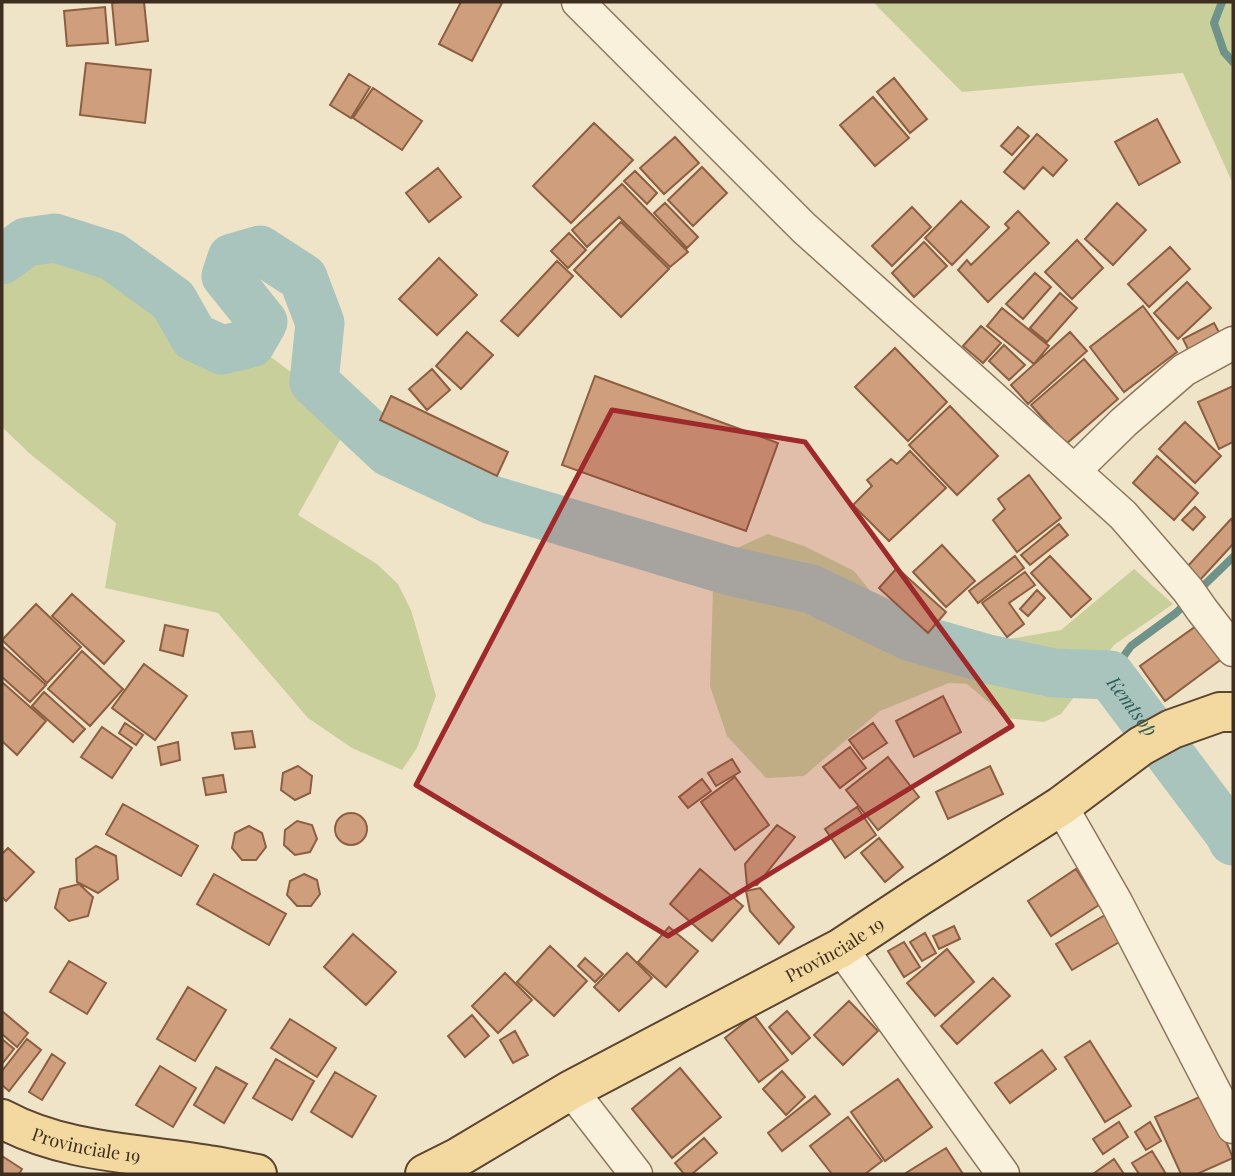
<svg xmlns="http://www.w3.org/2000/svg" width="1235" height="1176" font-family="'Playfair Display',serif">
	<rect width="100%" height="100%" fill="#f0e4c8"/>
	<path fill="#c9cf9b" d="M873 2H1233V184L1183 73 962 92Z
		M2 257 21 262 74 263 120 278 161 305 192 349 220 365 260 349 299 378 349 424 298 515 377 564 398 584 411 610 436 696 417 748 402 770 352 748 308 718 218 613 105 588 116 523 29 453 2 427Z
		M768 534 804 546 854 571 890 615 921 638 1004 640 1061 630 1134 569 1173 604 1114 645 1061 714 1044 722 1007 718 967 684 949 683 880 711 804 776 766 778 727 736 710 686 713 589 726 553Z"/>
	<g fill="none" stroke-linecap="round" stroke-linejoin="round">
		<path stroke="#6f938a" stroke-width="8" d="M1222 2 1214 23 1224 52 1233 62
			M1198 591 1233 557
			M1110 675 1131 646 1176 613 1189 600"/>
		<path stroke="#a9c4bc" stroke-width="49" id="s1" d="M2 260 26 242 55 238 112 256 173 300 194 337 222 350 251 343 263 322 226 276 232 258 260 250 303 278 320 323 314 382 389 452 492 500 730 571 811 589 911 637 988 659 1054 673 1110 675 1229 833 1233 841"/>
	</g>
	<path fill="#cf9f7d" stroke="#8d5f41" stroke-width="2" d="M120 2H144L148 41 116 45 112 3Z
		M461 2H499L502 3 472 61 439 44Z
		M105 7 108 43 67 46 64 11Z
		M86 63 151 70 145 123 80 115Z
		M349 74 370 87 351 118 330 105Z
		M894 78 927 119 910 133 877 92Z
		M373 88 422 121 402 150 353 118Z
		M873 97 909 138 875 166 840 125Z
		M1157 119 1180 162 1139 185 1115 142Z
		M594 123 633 160 571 223 533 186Z
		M1018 127 1029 136 1012 155 1001 146Z
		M1037 134 1067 160 1053 176 1043 167 1024 189 1004 172Z
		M675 137 699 163 664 194 640 168Z
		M702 167 727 193 693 226 668 200Z
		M438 168 461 197 429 222 406 193Z
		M635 171 657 193 647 204 624 181Z
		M622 184 688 252 670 267 619 217 587 247 572 230Z
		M961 201 989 227 952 265 925 238Z
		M665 203 698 237 687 248 654 213Z
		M1117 203 1146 230 1113 265 1085 239Z
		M912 207 931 227 892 266 872 246Z
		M1018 211 1049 243 988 302 958 270 967 260 971 265 1009 228 1005 224Z
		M621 222 669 269 621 317 574 270Z
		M569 233 586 250 568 268 551 251Z
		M1077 240 1103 268 1072 299 1045 272Z
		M924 242 947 266 914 297 892 273Z
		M1170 247 1190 269 1149 307 1128 284Z
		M439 258 477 295 437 335 399 299Z
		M557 261 573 276 518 336 501 321Z
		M1035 273 1051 287 1023 319 1006 304Z
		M1187 282 1211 308 1178 339 1154 313Z
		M1060 293 1077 308 1047 342 1030 328Z
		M1143 306 1177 352 1124 392 1090 347Z
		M1002 308 1049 346 1034 364 987 326Z
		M1214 323 1221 336 1190 353 1183 339Z
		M981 326 1001 343 983 363 963 346Z
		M467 332 493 355 461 389 436 366Z
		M1070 332 1087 351 1028 404 1011 385Z
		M1004 345 1025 365 1009 380 989 361Z
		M895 348 947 402 908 441 855 387Z
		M1084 359 1118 399 1066 444 1031 405Z
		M432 369 450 390 427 410 409 389Z
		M595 376 778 443 746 531 562 465Z
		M1233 386V442L1219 449 1198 402Z
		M391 396 508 452 497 476 380 420Z
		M950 406 998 456 957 495 909 445Z
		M1185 422 1221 456 1195 483 1159 449Z
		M910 451 946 488 889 541 853 505 872 486 867 480 891 459 897 464Z
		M1157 456 1198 493 1174 520 1133 483Z
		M1029 475 1061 518 1017 552 993 520 1005 509 998 499Z
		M1195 507 1205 517 1193 530 1182 520Z
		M1231 519 1233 521V544L1200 580 1187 567Z
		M1059 524 1068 535 1030 565 1021 555Z
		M942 545 975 581 946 607 913 572Z
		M1015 556 1024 568 978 603 969 591Z
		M1050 556 1091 599 1071 617 1031 573Z
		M897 568 946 612 928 633 879 588Z
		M1025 572 1035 585 1009 603 1024 624 1007 637 982 603Z
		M1037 590 1045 598 1028 616 1020 609Z
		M72 594 124 641 104 664 52 616Z
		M36 604 81 647 47 683 2 640Z
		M1199 624 1223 658 1165 701 1140 666Z
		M165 625 188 630 183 656 160 650Z
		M2 646 46 685 30 702 2 677Z
		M82 651 123 689 90 726 48 689Z
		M144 664 187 696 155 740 112 708Z
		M2 682 46 721 17 755 2 741Z
		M44 692 85 729 73 742 32 706Z
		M943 696 961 732 914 757 896 721Z
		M125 723 143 735 136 745 119 733Z
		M873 723 887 743 863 759 849 740Z
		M102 727 132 748 112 778 81 757Z
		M252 731 255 747 235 749 232 733Z
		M178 742 180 760 161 765 158 747Z
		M850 747 866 768 840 788 823 767Z
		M888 757 919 797 878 830 846 790Z
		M732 759 740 772 716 786 708 773Z
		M298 766 312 776 310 793 295 800 281 790 283 773Z
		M990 766 1003 794 948 819 936 792Z
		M223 775 226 792 206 795 203 778Z
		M735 777 769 825 735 850 701 802Z
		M702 779 711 791 688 808 679 797Z
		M123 804 198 846 181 876 106 834Z
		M857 807 876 835 845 858 825 829Z
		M335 829a16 16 0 1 1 32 0a16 16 0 1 1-32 0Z
		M297 821 312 825 317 839 310 852 295 855 284 845 285 830Z
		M777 825 795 837 757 885 747 886 745 864Z
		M249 826 262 833 266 847 256 860H242L232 848 235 833Z
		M879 838 903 867 885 882 861 853Z
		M96 846 116 856 118 879 98 893 77 882 76 859Z
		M8 848 34 872 6 901 2 897V854Z
		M700 869 743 906 712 941 670 904Z
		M1076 869 1099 905 1051 936 1028 901Z
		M214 874 286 914 269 945 197 904Z
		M304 874 317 880 320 894 311 906H297L287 895 290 881Z
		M79 884 93 897 88 916 69 921 55 908 60 889Z
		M760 888 794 927 779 944 750 911 746 891Z
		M1105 915 1121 941 1072 970 1056 944Z
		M954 926 960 939 939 949 933 936Z
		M669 927 698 951 666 987 638 962Z
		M925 933 936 953 922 961 910 942Z
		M353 934 396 972 366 1005 324 967Z
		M904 942 920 967 904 977 888 951Z
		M550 946 587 981 554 1016 517 982Z
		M947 949 974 982 935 1016 907 983Z
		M627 953 652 978 619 1011 594 987Z
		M585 958 603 974 595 982 578 966Z
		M69 961 106 983 87 1014 50 992Z
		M505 973 532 1000 498 1033 472 1006Z
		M993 978 1010 996 957 1044 941 1026Z
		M188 987 226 1010 195 1061 157 1039Z
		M849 1001 878 1031 843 1065 814 1035Z
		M2 1011 28 1033 17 1047 2 1034Z
		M787 1011 810 1038 792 1054 769 1027Z
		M472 1015 489 1036 465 1057 448 1036Z
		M754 1015 788 1060 759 1082 725 1038Z
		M290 1019 336 1048 317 1077 271 1048Z
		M515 1031 528 1055 513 1063 500 1040Z
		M2 1039 14 1049 2 1064Z
		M27 1039 41 1050 9 1091 2 1085V1071Z
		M1090 1041 1131 1106 1105 1122 1065 1057Z
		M1042 1050 1056 1069 1010 1103 995 1083Z
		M52 1054 65 1063 42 1100 29 1092Z
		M276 1059 314 1081 292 1120 253 1098Z
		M160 1066 196 1088 173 1127 136 1105Z
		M216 1067 247 1084 224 1123 194 1105Z
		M680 1068 721 1117 672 1158 632 1109Z
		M782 1071 805 1097 786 1115 763 1089Z
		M335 1072 376 1096 352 1137 311 1112Z
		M898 1079 932 1127 885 1161 851 1112Z
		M1206 1094 1233 1158 1197 1174H1181L1155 1117Z
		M815 1096 830 1114 782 1151 768 1133Z
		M848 1117 882 1161 865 1174H832L810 1146Z
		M1119 1122 1128 1137 1103 1154 1093 1139Z
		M1150 1122 1161 1141 1146 1150 1135 1132Z
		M704 1138 717 1153 692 1174H684L675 1163Z
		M946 1148 963 1174H907L906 1173Z
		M1152 1151 1166 1174H1139L1132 1163Z
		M2 1156 22 1169 19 1174H2Z
		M1114 1159 1124 1174H1093Z"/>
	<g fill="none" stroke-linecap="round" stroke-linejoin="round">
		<defs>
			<path id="minor" d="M578 2 804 228 1123 515 1188 590 1202 610 1233 650
				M1074 471 1124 422 1184 370 1233 343
				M1061 806 1116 902 1233 1127
				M841 948 1003 1174
				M571 1090 636 1174"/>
			<g id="major">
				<path id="s2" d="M2 1119C65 1153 138 1153 208 1165 224 1167 240 1171 257 1174"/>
				<path id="s3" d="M425 1174 457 1158 571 1090 841 948 915 899 1061 806 1141 746 1172 729 1220 712H1233"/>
			</g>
		</defs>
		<use href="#minor" stroke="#8d765c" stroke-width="35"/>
		<use href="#major" stroke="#5b4430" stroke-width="42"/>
		<use href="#minor" stroke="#faf1dc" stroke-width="32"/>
		<use href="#major" stroke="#f3d9a0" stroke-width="38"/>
	</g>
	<path fill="#9e2a2b" fill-opacity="0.2" stroke="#9e2a2b" stroke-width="5" stroke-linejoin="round" d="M612 410 805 442 1012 726 668 936 416 785Z"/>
	<g text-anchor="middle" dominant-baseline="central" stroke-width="7" stroke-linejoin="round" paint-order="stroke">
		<g font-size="18" fill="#3d2e20" stroke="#f7eed8">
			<text stroke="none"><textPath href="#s3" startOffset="467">Provinciale 19</textPath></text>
			<text stroke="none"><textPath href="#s2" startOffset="89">Provinciale 19</textPath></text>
		</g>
		<g font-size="19" font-style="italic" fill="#2f5d5a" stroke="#f7eed8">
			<text stroke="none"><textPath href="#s1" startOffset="1488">Kemtsop</textPath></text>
		</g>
	</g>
	<rect width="1235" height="1176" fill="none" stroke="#3d2e20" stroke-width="7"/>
</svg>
